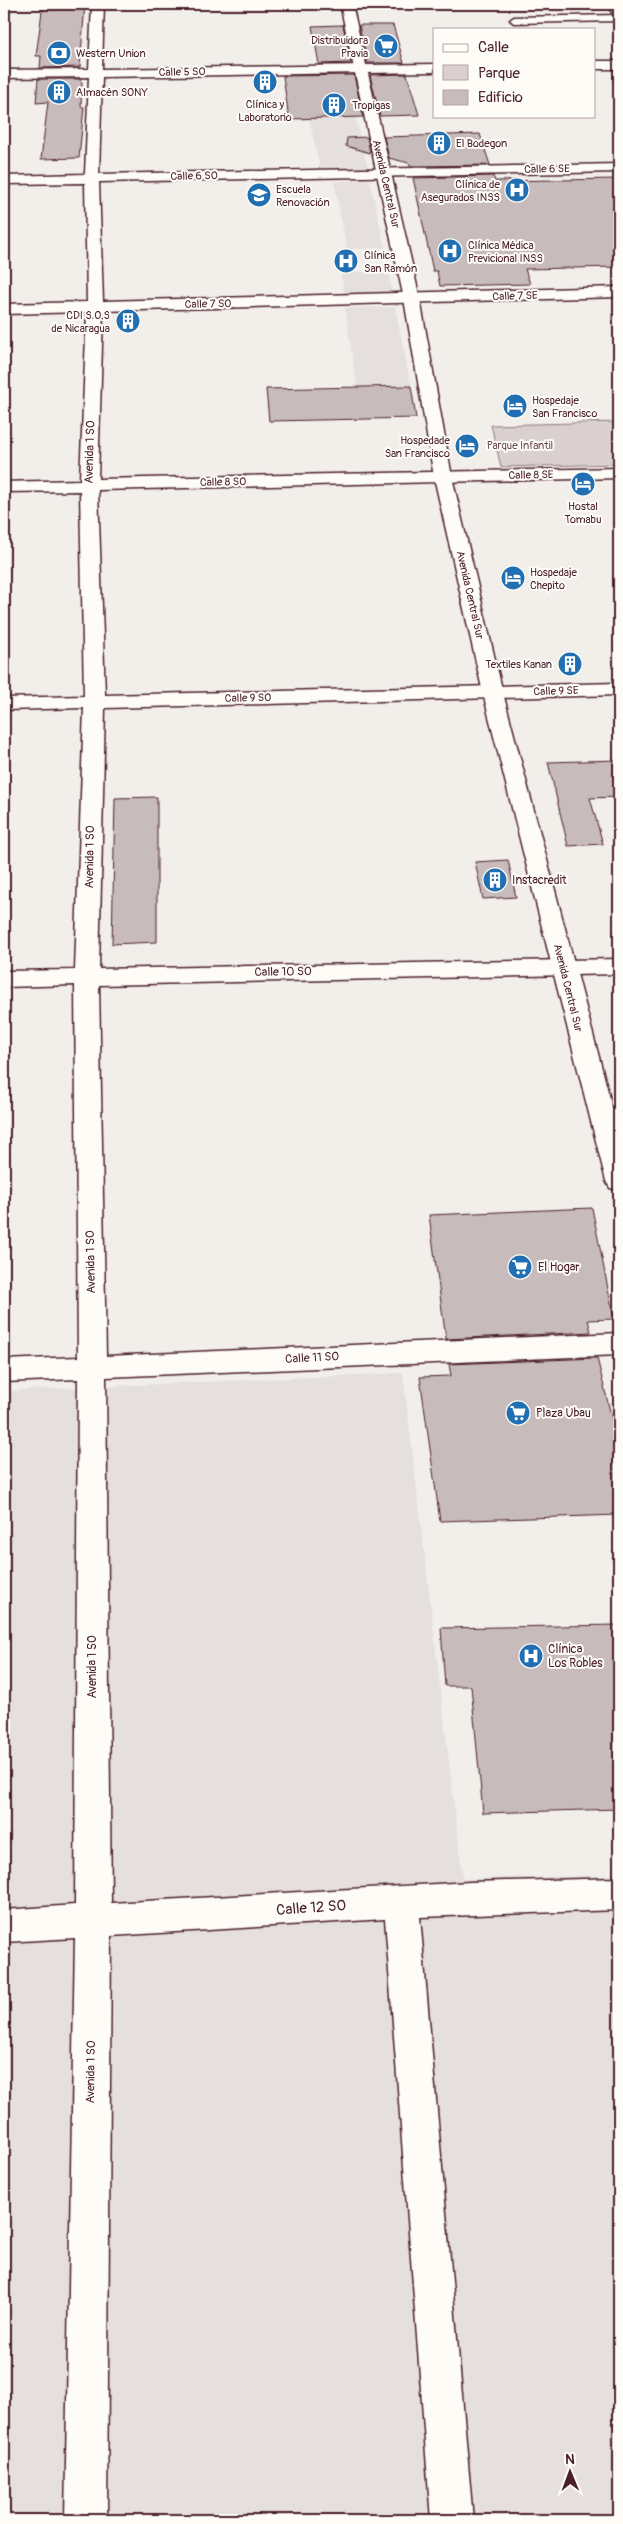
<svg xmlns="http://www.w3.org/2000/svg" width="623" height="2524" font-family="Pangolin,sans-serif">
	<rect width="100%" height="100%" fill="#f2efeb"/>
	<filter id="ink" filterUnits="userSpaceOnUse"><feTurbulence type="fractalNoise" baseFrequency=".02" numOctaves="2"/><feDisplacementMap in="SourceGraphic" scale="10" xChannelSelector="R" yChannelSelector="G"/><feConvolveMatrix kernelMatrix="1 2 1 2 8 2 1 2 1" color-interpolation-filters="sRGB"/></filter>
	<g filter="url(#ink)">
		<path fill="#e5dfdd" d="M355 117 368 168 320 169 309 118Z
			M370 180 385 248 347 249 334 181Z
			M341 272H389L392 293 344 294Z
			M395 307 411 386 357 387 345 308Z
			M403 1373 463 1879 619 1875V2520H4V1391Z"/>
		<path fill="#d9d0cf" stroke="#92787d" d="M619 422V464L501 467 491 425Z"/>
		<path fill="#c8bbbb" stroke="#4a1f2b" d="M43 4H85L80 67 40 68 41 56H36Z
			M343 25 351 63 319 64 312 26Z
			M359 25H393L404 63H368Z
			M407 74 419 115 380 116 370 75Z
			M354 75 363 117 289 119 283 76Z
			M38 79H79L82 82 81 107H84L79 158 41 159 48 102 36 103Z
			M480 134 490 165 410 166 409 163 389 158 384 137Z
			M367 137 370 153 346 146 347 138Z
			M493 176 495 181 619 179V267L525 269 530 284 440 286 437 271H433L413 178Z
			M411 386 416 418 269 421 266 389Z
			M619 760V797L590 798 603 844 568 846 548 762Z
			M157 797V942L112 944 115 798Z
			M508 860 516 897 483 899 475 862Z
			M592 1208 614 1319 588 1320 591 1332 446 1339 429 1215Z
			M597 1358 619 1448V1515L440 1521 420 1377 451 1376 449 1364Z
			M619 1625V1809L483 1813 471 1686H445L441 1628Z"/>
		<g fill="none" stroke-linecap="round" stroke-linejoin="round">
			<defs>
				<path id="lane" d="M619 15V21L514 23 510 20 514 17Z"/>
				<path id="street" d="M92 4H104L102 69 434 64V72L102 77 99 174 619 164V172L99 182 103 301 619 287V297L103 311 98 479 619 468V478L98 490 105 695 619 683V695L105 708 99 969 619 959V974L99 985 106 1356 619 1333V1355L106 1377 111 1903 470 1882 619 1878V1910L420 1917 473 2520H431L385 1919 111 1936 107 2520H65L75 1938 4 1942V1910L75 1905 78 1379 4 1382V1360L78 1357 75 985 4 987V971L75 970 84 708 4 710V698L84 696 80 491 4 492V482L80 480 87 312 4 314V304L87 302 85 183 4 184V176L85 174 89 77 4 78V70L89 69Z
					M594 61H619V69H594Z"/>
				<path id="secondary" d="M340 4H352L420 299 452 477 503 693 619 1133V1190L610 1188 606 1181 483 693 434 477 404 299Z
					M607 4H619V19L615 18Z"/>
			</defs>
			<use href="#lane" stroke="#4a1f2b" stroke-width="3"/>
			<use href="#street" stroke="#4a1f2b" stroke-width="3"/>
			<use href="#secondary" stroke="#4a1f2b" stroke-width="3"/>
			<use href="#lane" fill="#fdfcf7" fill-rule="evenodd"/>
			<use href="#street" fill="#fdfcf7" fill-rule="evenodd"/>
			<use href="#secondary" fill="#fdfcf7" fill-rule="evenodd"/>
		</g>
	</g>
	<defs>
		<symbol id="supermarket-disc" viewBox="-11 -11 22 22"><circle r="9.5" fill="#1f6fb2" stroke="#fdfcf7"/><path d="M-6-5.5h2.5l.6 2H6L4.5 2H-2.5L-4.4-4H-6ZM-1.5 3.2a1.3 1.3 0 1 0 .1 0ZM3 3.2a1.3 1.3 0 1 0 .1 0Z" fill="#fff"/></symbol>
		<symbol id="bank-disc" viewBox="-11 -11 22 22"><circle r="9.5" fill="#1f6fb2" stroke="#fdfcf7"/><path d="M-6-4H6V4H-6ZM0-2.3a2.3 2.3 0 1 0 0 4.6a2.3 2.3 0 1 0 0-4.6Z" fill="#fff"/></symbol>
		<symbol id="building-disc" viewBox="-11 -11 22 22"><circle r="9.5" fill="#1f6fb2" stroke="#fdfcf7"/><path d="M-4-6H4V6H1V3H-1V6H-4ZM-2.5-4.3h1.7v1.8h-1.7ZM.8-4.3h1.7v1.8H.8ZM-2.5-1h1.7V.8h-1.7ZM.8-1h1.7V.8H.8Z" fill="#fff"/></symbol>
		<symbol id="hospital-disc" viewBox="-11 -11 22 22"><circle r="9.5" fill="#1f6fb2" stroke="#fdfcf7"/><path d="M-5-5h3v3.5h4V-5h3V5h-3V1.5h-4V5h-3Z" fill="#fff"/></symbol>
		<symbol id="school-disc" viewBox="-11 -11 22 22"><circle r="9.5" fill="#1f6fb2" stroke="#fdfcf7"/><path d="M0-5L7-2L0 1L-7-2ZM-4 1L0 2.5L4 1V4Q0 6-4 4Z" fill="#fff"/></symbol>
		<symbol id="hotel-disc" viewBox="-11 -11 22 22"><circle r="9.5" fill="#1f6fb2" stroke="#fdfcf7"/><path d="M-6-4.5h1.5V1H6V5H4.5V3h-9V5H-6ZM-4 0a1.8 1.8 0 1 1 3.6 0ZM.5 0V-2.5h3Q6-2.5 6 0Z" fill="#fff"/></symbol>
	</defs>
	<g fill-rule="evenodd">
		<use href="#supermarket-disc" x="372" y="32" width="28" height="28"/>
		<use href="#bank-disc" x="45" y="39" width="28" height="28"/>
		<use href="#building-disc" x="251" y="68" width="28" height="28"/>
		<use href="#building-disc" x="45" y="78" width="28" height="28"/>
		<use href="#building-disc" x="320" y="91" width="28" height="28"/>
		<use href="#building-disc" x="425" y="129" width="28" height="28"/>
		<use href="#hospital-disc" x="503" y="176" width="28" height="28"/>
		<use href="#school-disc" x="245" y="181" width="28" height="28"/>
		<use href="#hospital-disc" x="436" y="237" width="28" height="28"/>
		<use href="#hospital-disc" x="332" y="247" width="28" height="28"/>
		<use href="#building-disc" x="114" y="307" width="28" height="28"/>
		<use href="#hotel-disc" x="501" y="392" width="28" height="28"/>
		<use href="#hotel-disc" x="453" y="432" width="28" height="28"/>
		<use href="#hotel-disc" x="569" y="470" width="28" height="28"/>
		<use href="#hotel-disc" x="499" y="564" width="28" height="28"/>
		<use href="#building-disc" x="556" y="650" width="28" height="28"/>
		<use href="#building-disc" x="481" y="866" width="28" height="28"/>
		<use href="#supermarket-disc" x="506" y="1253" width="28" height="28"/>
		<use href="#supermarket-disc" x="504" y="1399" width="28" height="28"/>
		<use href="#hospital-disc" x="517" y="1642" width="28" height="28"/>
	</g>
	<g text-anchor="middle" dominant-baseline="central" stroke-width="4" stroke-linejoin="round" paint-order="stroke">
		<g font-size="11" fill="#4a1f2b" stroke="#fdfcf7" text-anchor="start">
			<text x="368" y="40" text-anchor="end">Distribuidora<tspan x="368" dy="13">Pravia</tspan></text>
			<text x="76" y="53">Western Union</text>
			<text x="76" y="92">Almacén SONY</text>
			<text x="265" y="104" text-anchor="middle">Clínica y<tspan x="265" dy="13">Laboratorio</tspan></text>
			<text x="352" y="105">Tropigas</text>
			<text x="456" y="143">El Bodegon</text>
			<text x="500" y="184" text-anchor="end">Clínica de<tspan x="500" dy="13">Asegurados INSS</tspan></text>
			<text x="276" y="189">Escuela<tspan x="276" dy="13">Renovación</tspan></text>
			<text x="468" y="245">Clínica Médica<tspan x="468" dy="13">Previcional INSS</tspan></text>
			<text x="364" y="255">Clínica<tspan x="364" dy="13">San Ramón</tspan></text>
			<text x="110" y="315" text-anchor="end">CDI S.O.S<tspan x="110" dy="13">de Nicaragua</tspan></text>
			<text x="532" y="400">Hospedaje<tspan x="532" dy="13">San Francisco</tspan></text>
			<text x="450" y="440" text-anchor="end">Hospedade<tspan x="450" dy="13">San Francisco</tspan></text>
			<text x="583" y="506" text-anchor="middle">Hostal<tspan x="583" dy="13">Tomabu</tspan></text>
			<text x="530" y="572">Hospedaje<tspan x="530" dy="13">Chepito</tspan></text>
			<text x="552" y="664" text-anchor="end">Textiles Kanan</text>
		</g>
		<g font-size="11" fill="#4a1f2b" stroke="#fdfcf7">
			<text transform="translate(182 72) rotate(-1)">Calle 5 SO</text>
			<text transform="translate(547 169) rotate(-1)">Calle 6 SE</text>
			<text transform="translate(194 176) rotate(-1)">Calle 6 SO</text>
			<text transform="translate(386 184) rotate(77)">Avenida Central Sur</text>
			<text transform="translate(515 296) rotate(-2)">Calle 7 SE</text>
			<text transform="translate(208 304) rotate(-1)">Calle 7 SO</text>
			<text transform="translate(531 475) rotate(-1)">Calle 8 SE</text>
			<text transform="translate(223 482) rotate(-1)">Calle 8 SO</text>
			<text transform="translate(470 595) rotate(77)">Avenida Central Sur</text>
			<text transform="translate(556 691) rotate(-2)">Calle 9 SE</text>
			<text transform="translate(248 698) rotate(-1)">Calle 9 SO</text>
			<text transform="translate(568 988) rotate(76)">Avenida Central Sur</text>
		</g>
		<g font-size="11" fill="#6e4b54" stroke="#fdfcf7">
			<text x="520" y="445">Parque Infantil</text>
		</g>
		<g font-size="12" fill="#4a1f2b" stroke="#fdfcf7">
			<text transform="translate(90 452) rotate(-88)">Avenida 1 SO</text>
			<text transform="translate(90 857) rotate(-89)">Avenida 1 SO</text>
			<text transform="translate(283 972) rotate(-1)">Calle 10 SO</text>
			<text transform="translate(91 1262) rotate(-91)">Avenida 1 SO</text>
			<text transform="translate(312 1358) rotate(-3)">Calle 11 SO</text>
			<text transform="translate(92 1667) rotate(-90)">Avenida 1 SO</text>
			<text transform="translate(91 2072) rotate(-89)">Avenida 1 SO</text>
		</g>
		<g font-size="12" fill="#4a1f2b" stroke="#fdfcf7" text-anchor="start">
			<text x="512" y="880">Instacredit</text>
			<text x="538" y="1267">El Hogar</text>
			<text x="536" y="1413">Plaza Ubau</text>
			<text x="548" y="1649">Clínica<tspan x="548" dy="14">Los Robles</tspan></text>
		</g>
		<g font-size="15" fill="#4a1f2b" stroke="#fdfcf7">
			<text transform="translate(311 1908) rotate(-4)">Calle 12 SO</text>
		</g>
	</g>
	<rect width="623" height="2524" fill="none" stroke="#fdfcf7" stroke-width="20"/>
	<rect x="10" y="10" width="603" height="2504" fill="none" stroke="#4a1f2b" stroke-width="2" filter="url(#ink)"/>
	<rect x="433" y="28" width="162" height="90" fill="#fdfcf7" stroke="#b5a4a5"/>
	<rect x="443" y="44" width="25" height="8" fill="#fdfcf7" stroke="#b5a4a5"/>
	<text x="478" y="52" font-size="15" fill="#4a1f2b">Calle</text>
	<rect x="443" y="65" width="25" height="15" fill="#d9d0cf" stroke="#b5a4a5"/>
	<text x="478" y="78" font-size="15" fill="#4a1f2b">Parque</text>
	<rect x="443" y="90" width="25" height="15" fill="#c8bbbb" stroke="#b5a4a5"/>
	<text x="478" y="102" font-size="15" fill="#4a1f2b">Edificio</text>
	<g transform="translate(570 2472) rotate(359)" stroke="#fdfcf7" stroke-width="4" paint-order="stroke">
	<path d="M0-4L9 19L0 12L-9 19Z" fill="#4a1f2b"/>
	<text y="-8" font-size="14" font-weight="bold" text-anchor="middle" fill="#4a1f2b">N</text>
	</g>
</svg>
